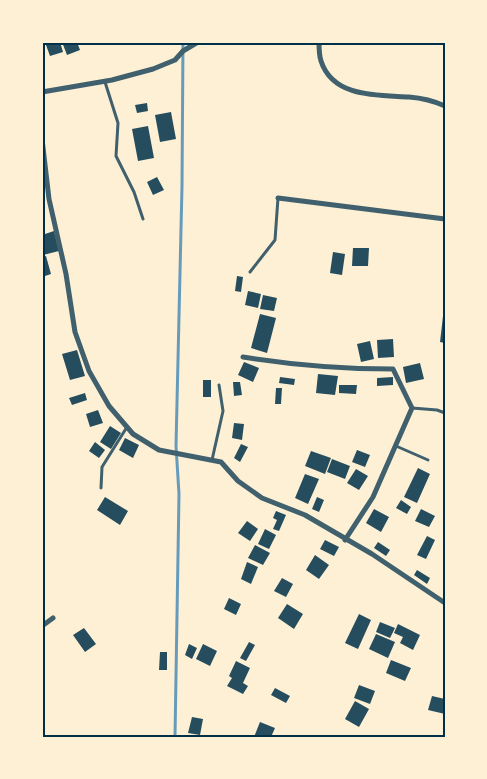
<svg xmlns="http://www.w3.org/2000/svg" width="487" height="779" font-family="'Golos Text',sans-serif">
	<rect width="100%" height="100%" fill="#fdf0d5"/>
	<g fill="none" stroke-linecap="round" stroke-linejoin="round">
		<path stroke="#669bbc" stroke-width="3" d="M175 737 179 494 176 446 182 186 183 42"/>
	</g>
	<path fill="#264d5e" d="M56 42H60L63 52 50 56 46 45Z
		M62 42H77L80 50 67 55Z
		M147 103 148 111 137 113 135 105Z
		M171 112 176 139 160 142 155 115Z
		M148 126 154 158 138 161 132 129Z
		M157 177 164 190 153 195 147 182Z
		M54 231 59 251 43 255 42 235Z
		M353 248H369L368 266H352Z
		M333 252 345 254 342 275 330 273Z
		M46 256 51 274 42 277V257Z
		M237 276 243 277 241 292 235 291Z
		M248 291 261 294 258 308 245 305Z
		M263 295 277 298 274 311 260 309Z
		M260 314 276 318 267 353 251 348Z
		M443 316H445V343L440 342Z
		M393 339 394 357 378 358 377 340Z
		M370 341 374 359 361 362 357 344Z
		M77 350 85 376 70 380 62 354Z
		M244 362 259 368 253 382 238 375Z
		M420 363 424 379 406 383 403 367Z
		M318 374 338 376 335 395 316 393Z
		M280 377 295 379 294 385 279 383Z
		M393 377V385L377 386V378Z
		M203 380H211V397H203Z
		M233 382H240L242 395 234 396Z
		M339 385H357L356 394 339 393Z
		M276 388H282L281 404H275Z
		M85 393 87 400 72 405 69 398Z
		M98 410 103 423 90 427 86 414Z
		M234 423 244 424 242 440 232 438Z
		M110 426 121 433 111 449 100 442Z
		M125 438 139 445 133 458 119 450Z
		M95 442 105 450 99 458 89 451Z
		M241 444 248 447 240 462 234 458Z
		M357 450 370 455 365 467 352 462Z
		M311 451 331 458 325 474 305 466Z
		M332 459 350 466 345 479 327 472Z
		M418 468 430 474 417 503 404 497Z
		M356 469 368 476 359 490 347 483Z
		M305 474 319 479 308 504 295 498Z
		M105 497 128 511 120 525 97 510Z
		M317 497 324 500 319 512 312 509Z
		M401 500 411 507 407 514 396 508Z
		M374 509 389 517 381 532 366 523Z
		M421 509 435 516 429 527 415 521Z
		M276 511 286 515 279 531 273 529 277 520 273 518Z
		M247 521 258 529 250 541 238 533Z
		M265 529 276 535 269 549 258 544Z
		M427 536 435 540 426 559 417 555Z
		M325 540 339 547 334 556 320 549Z
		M378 542 390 550 386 556 374 548Z
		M255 545 270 553 263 565 248 558Z
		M315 555 329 565 319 579 306 570Z
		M247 562 258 567 251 584 241 579Z
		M417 570 430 578 427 584 414 575Z
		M282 578 293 584 286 597 274 591Z
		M229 598 241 604 236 615 224 609Z
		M287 604 303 614 294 629 278 618Z
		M359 614 371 620 358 649 345 643Z
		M380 622 395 628 390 638 376 632Z
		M398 624 420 635 413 650 400 643 403 637 394 633Z
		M84 628 96 644 85 652 73 635Z
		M376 634 395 642 388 658 369 649Z
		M249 642 255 645 246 661 240 658Z
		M189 644 197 648 192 659 185 655Z
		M203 644 217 651 210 666 196 659Z
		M160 652H167V670H159Z
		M391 660 411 668 405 681 386 673Z
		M236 661 250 668 243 683 248 686 243 694 227 686 232 678 229 676Z
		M359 685 375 691 370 704 354 698Z
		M275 688 290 696 286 703 271 695Z
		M432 696 445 699V714L428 710Z
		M355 701 369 709 359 727 345 719Z
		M192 717 203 719 200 735 188 733Z
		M260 722 275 728 271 737H254Z"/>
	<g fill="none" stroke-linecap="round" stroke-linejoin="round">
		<path stroke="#3f606c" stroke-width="3" d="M105 82 118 123 116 156 134 192 143 219
			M250 272 275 240 278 198
			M412 408 437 410 445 413
			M396 446 428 460
			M212 460 223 411 219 385
			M101 488 102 467 127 427"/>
		<path stroke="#3f606c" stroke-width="5" d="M319 42C319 48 319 55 321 61 333 98 378 95 409 97 422 98 434 101 445 106
			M42 92 112 80 153 69 175 60 183 51 198 42
			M42 139 49 199 66 274 75 332 89 371 109 406 133 434 159 450 221 462 238 481 262 498 305 515 372 554 445 603
			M278 198 445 219
			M243 357C293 365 342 369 393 369L412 408 373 497 345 540
			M42 626 53 618"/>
	</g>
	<rect width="487" height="779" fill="none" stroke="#fdf0d5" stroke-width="87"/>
	<rect x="44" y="44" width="400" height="692" fill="none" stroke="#003049" stroke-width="2"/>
</svg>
